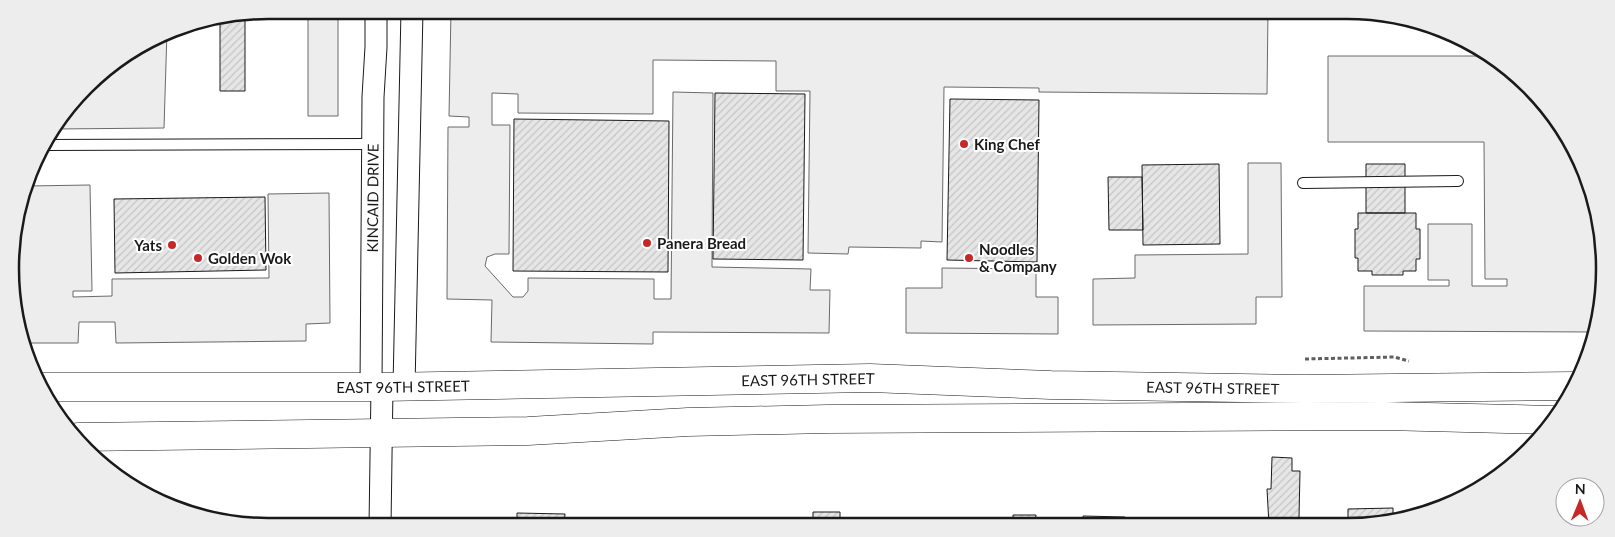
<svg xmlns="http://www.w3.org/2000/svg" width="1615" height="537" font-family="Lato,sans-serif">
	<defs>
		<pattern id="building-hatch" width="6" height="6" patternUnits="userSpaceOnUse" patternTransform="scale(1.25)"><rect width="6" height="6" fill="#e6e6e6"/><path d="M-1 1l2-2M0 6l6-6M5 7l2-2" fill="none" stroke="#c5c5c5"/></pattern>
	</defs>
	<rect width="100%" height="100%" fill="#fff"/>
	<path fill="#ededed" stroke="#6a6a6a" d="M308 10H338V116H308Z
		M451 10H1268L1267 94 1039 92V88L944 87 942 242 921 241V248L849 247 848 254 808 253 810 91H776V61L653 60V114L518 113V94L492 93V125H510L509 254H495L487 257 485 266 513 297H523L528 291V278L654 279V299H671L673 92 713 93 712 267 811 269 810 290H830L829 333 653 332V344L491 342 492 300 447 299 448 127H469V117L449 116Z
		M167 31 164 128 56 129 98 74Z
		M1328 56H1489L1504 63 1570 139 1603 234 1596 332 1364 331V286H1449V280H1428V224H1472V286H1507V279H1485L1484 142H1328Z
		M1248 163H1281L1282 297H1256V324L1093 325V279L1135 278V255L1248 254Z
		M90 185 92 291H73V297L112 296V279L269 278 268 194 329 193 330 323 306 324V341L116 343 115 322H79L78 343H23L19 335 12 235 27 186Z
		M942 268 1036 269V297H1058V334L906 333V288H942Z"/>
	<path fill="url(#building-hatch)" stroke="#1a1a1a" d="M245 15V91H220V20Z
		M715 93 805 94 803 260 713 259Z
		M950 99 1039 100 1037 262 947 260Z
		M514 119 669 121 668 272 513 271Z
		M1219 164 1220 244 1143 245 1142 165Z
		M1366 164H1405V213H1366Z
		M1108 177H1142L1143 230H1109Z
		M265 197 266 270 115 273 114 199Z
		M1358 213H1416V229H1420V259H1416V271H1403V275H1372V271H1358V258H1355V229H1358Z
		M1272 457 1292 458V471H1300L1299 518H1305V525H1269L1267 489H1271Z
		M1393 508V521L1380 525H1348V509Z
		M813 512H840V523H867V526H813Z
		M517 513 565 514 564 526 517 527Z
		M1013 515H1036L1035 525 1013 526Z
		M1083 516 1125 517V525H1064L1065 521H1083Z
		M454 518H479V527H454Z"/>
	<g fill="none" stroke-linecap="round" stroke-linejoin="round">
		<defs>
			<path id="service" d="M44 145 374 144
				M1303 183 1458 181"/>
			<g id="minor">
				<path id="s1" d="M371 387 373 97 376 47V10"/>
				<path d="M404 387 412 10"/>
				<path d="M380 527 382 387"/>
			</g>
			<g id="primary">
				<path id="s2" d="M42 387H382L870 378 1051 385 1305 389 1575 386"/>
				<path d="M78 437 528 431 688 422 828 419 1385 416 1552 420"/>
			</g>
		</defs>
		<use href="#service" stroke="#1a1a1a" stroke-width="12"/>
		<use href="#minor" stroke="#1a1a1a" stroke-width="23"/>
		<use href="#primary" stroke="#1a1a1a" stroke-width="29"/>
		<path stroke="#5f5f5f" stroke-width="3" stroke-dasharray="4 2.5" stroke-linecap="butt" d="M1305 359 1394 357 1409 361"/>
		<use href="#service" stroke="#fff" stroke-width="10"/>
		<use href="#minor" stroke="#fff" stroke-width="21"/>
		<use href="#primary" stroke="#fff" stroke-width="28"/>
	</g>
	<g fill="#c62828" stroke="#fff" stroke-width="2">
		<circle cx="964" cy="144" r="5"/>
		<circle cx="647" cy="243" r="5"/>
		<circle cx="172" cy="245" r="5"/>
		<circle cx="198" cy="258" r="5"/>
		<circle cx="969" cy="258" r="5"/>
	</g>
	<g text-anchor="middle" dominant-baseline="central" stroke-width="4" stroke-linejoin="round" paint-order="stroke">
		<g font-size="15" font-weight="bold" fill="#1a1a1a" stroke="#fff" text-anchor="start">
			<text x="974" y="144">King Chef</text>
			<text x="657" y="243">Panera Bread</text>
			<text x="162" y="245" text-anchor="end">Yats</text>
			<text x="979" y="249">Noodles<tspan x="979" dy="17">&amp; Company</tspan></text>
			<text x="208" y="258">Golden Wok</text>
		</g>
		<g font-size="15" fill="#1a1a1a" stroke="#fff">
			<text stroke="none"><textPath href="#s1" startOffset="189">KINCAID DRIVE</textPath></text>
			<text stroke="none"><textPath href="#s2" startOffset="766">EAST 96TH STREET</textPath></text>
			<text stroke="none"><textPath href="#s2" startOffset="361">EAST 96TH STREET</textPath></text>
			<text stroke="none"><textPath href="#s2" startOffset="1171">EAST 96TH STREET</textPath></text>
		</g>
	</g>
	<path d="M0 0H1615V537H0ZM268 19H1347A249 249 0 0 1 1596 268V269A249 249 0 0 1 1347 518H268A249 249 0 0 1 19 269V268A249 249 0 0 1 268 19Z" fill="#ededed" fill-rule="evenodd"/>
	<path fill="none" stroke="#1a1a1a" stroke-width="2.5" d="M268 19H1347A249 249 0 0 1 1596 268V269A249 249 0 0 1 1347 518H268A249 249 0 0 1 19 269V268A249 249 0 0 1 268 19Z"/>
	<g transform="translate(1580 502) rotate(1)"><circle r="24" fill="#ffffff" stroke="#a3a3a3"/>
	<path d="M0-4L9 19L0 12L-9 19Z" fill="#c62828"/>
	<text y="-8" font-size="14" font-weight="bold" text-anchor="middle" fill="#1a1a1a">N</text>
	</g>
</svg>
